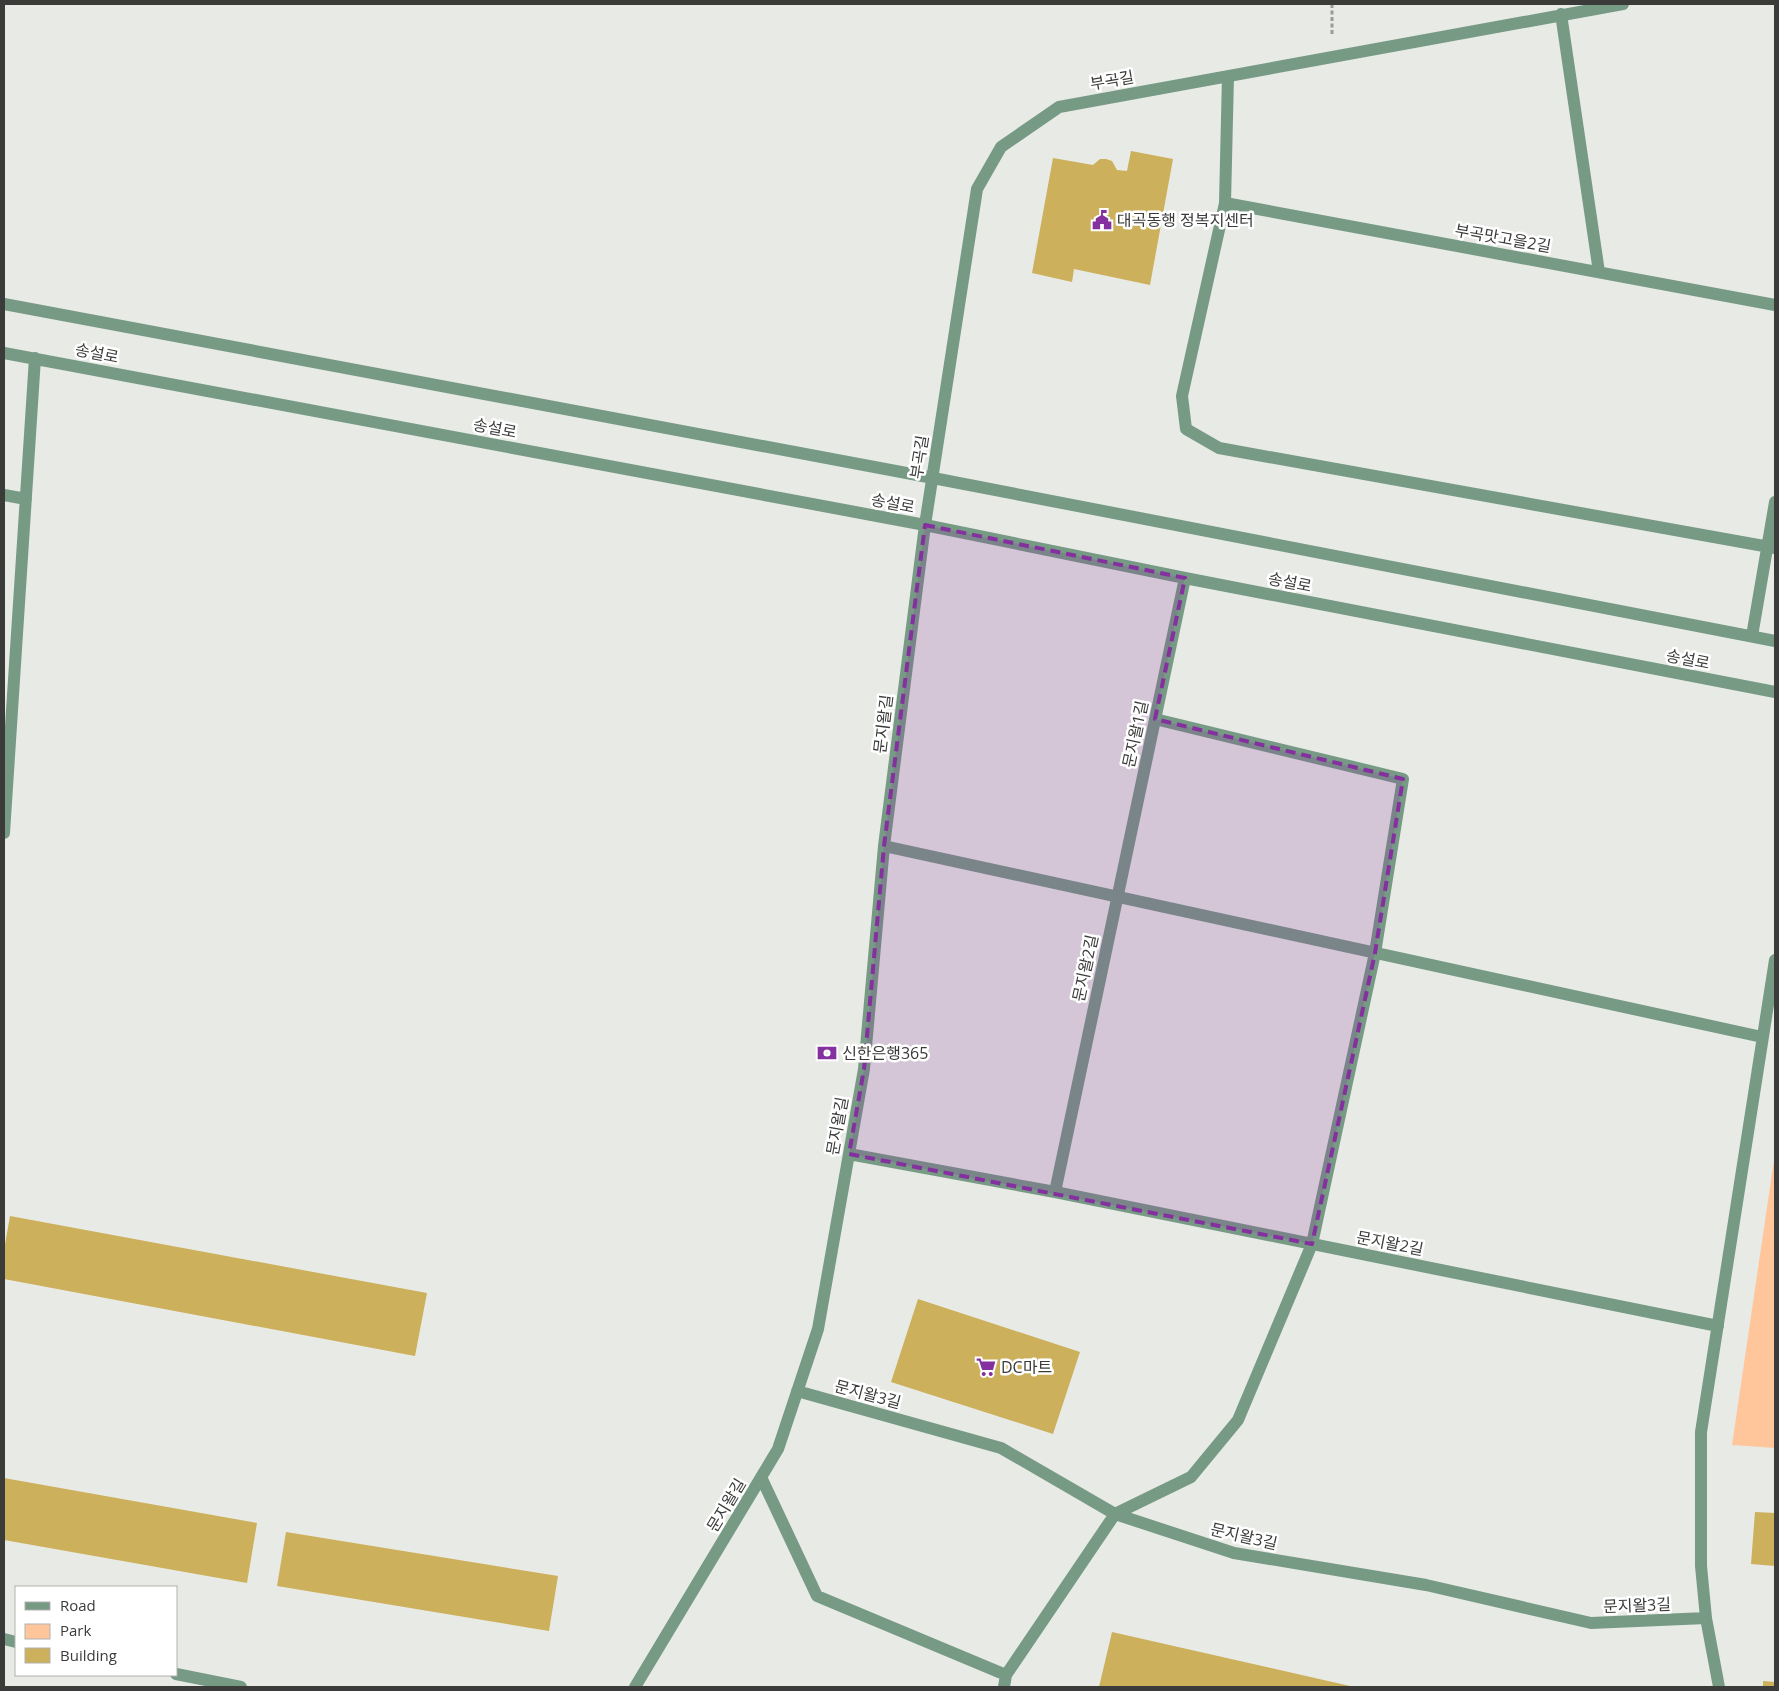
<svg xmlns="http://www.w3.org/2000/svg" width="1779" height="1691" font-family="'Open Sans','Noto Sans KR',sans-serif">
	<rect width="100%" height="100%" fill="#e8eae5"/>
	<path fill="#ffc69c" d="M1775 1153V1448L1732 1445Z"/>
	<path fill="#ccb05b" d="M1131 151 1173 159 1150 285 1074 269 1072 282 1032 273 1053 158 1093 165 1100 159H1106L1112 161 1117 170 1127 171Z
		M10 1216 427 1293 415 1356 4 1279V1250Z
		M918 1299 1080 1352 1053 1434 891 1382Z
		M4 1478 257 1523 247 1583 4 1540Z
		M1755 1512 1775 1513V1566L1751 1564Z
		M286 1532 558 1576 549 1631 277 1586Z
		M1112 1632 1350 1686V1687H1099Z
		M1763 1681 1775 1682V1687H1763Z"/>
	<g fill="none" stroke-linecap="round" stroke-linejoin="round">
		<path stroke="#9a9b97" stroke-width="3" stroke-dasharray="4 2.5" stroke-linecap="butt" d="M1332 34V4"/>
		<path stroke="#779a85" stroke-width="12" d="M1561 14 1599 272
			M1228 76 1225 203 1182 396 1186 429 1219 448 1775 548
			M1225 203 1775 305
			M4 304 933 478 1775 641
			M4 353 925 525 1185 578 1775 692
			M4 495 26 499
			M1752 636 1775 502
			M4 833 35 358
			M884 846 1762 1037
			M849 1154 1055 1192 1718 1326
			M1055 1192 1185 578
			M797 1391 1001 1448 1115 1514 1234 1553 1426 1585 1591 1623 1706 1618
			M761 1477 817 1596 1006 1675
			M4 1639 16 1642
			M176 1674 241 1687
			M635 1687 778 1449 818 1329 864 1069 884 846 925 525 977 189 1001 147 1059 107 1623 4
			M1004 1687 1006 1675 1115 1514 1191 1477 1238 1420 1312 1244 1375 953 1403 779 1155 719
			M1719 1687 1706 1618 1701 1566V1432L1775 960"/>
	</g>
	<path fill="#85309f" fill-opacity="0.2" stroke="#85309f" stroke-width="4" stroke-dasharray="10 6" stroke-linejoin="round" d="M925 525 1185 578 1155 719 1403 779 1375 953 1312 1244 849 1154 864 1069 884 846Z"/>
	<defs>
		<symbol id="civic-bare" viewBox="-9 -9 18 18"><path d="M-.6-6.5H3V-4.5H.6V-3L4-1V1h2V6H-6V1h2V-1L-.6-3ZM-1.2 2.5V6h2.4V2.5Z" fill="#85309f" stroke="#fff" stroke-width="2.5" paint-order="stroke"/></symbol>
		<symbol id="bank-bare" viewBox="-9 -9 18 18"><path d="M-6-4H6V4H-6ZM0-2.3a2.3 2.3 0 1 0 0 4.6a2.3 2.3 0 1 0 0-4.6Z" fill="#85309f" stroke="#fff" stroke-width="2.5" paint-order="stroke"/></symbol>
		<symbol id="supermarket-bare" viewBox="-9 -9 18 18"><path d="M-6-5.5h2.5l.6 2H6L4.5 2H-2.5L-4.4-4H-6ZM-1.5 3.2a1.3 1.3 0 1 0 .1 0ZM3 3.2a1.3 1.3 0 1 0 .1 0Z" fill="#85309f" stroke="#fff" stroke-width="2.5" paint-order="stroke"/></symbol>
	</defs>
	<g fill-rule="evenodd">
		<use href="#civic-bare" x="1088" y="206" width="28" height="28"/>
		<use href="#bank-bare" x="813" y="1039" width="28" height="28"/>
		<use href="#supermarket-bare" x="972" y="1353" width="28" height="28"/>
	</g>
	<g text-anchor="middle" dominant-baseline="central" stroke-width="5" stroke-linejoin="round" paint-order="stroke">
		<g font-size="16" fill="#3b3c3a" stroke="#fff">
			<text transform="translate(1112 80) rotate(-10)">부곡길</text>
			<text transform="translate(1503 238) rotate(10)">부곡맛고을2길</text>
			<text transform="translate(97 353) rotate(11)">송설로</text>
			<text transform="translate(495 428) rotate(11)">송설로</text>
			<text transform="translate(919 457) rotate(-81)">부곡길</text>
			<text transform="translate(893 503) rotate(11)">송설로</text>
			<text transform="translate(1290 582) rotate(11)">송설로</text>
			<text transform="translate(1688 659) rotate(11)">송설로</text>
			<text transform="translate(883 724) rotate(-83)">문지왈길</text>
			<text transform="translate(1135 734) rotate(-78)">문지왈1길</text>
			<text transform="translate(1085 968) rotate(-78)">문지왈2길</text>
			<text transform="translate(837 1126) rotate(-80)">문지왈길</text>
			<text transform="translate(1390 1243) rotate(11)">문지왈2길</text>
			<text transform="translate(868 1394) rotate(15)">문지왈3길</text>
			<text transform="translate(726 1505) rotate(-59)">문지왈길</text>
			<text transform="translate(1244 1536) rotate(13)">문지왈3길</text>
			<text transform="translate(1637 1605) rotate(-2)">문지왈3길</text>
		</g>
		<g font-size="16" fill="#3b3c3a" stroke="#fff" text-anchor="start">
			<text x="1117" y="220">대곡동행 정복지센터</text>
			<text x="842" y="1053">신한은행365</text>
			<text x="1001" y="1367">DC마트</text>
		</g>
	</g>
	<rect width="1779" height="1691" fill="none" stroke="#3b3c3a" stroke-width="10"/>
	<rect x="15" y="1586" width="162" height="90" fill="#ffffff" stroke="#b1b1b0"/>
	<rect x="25" y="1602" width="25" height="8" fill="#779a85" stroke="#b1b1b0"/>
	<text x="60" y="1611" font-size="15" fill="#3b3c3a">Road</text>
	<rect x="25" y="1624" width="25" height="15" fill="#ffc69c" stroke="#b1b1b0"/>
	<text x="60" y="1636" font-size="15" fill="#3b3c3a">Park</text>
	<rect x="25" y="1648" width="25" height="15" fill="#ccb05b" stroke="#b1b1b0"/>
	<text x="60" y="1661" font-size="15" fill="#3b3c3a">Building</text>
</svg>
